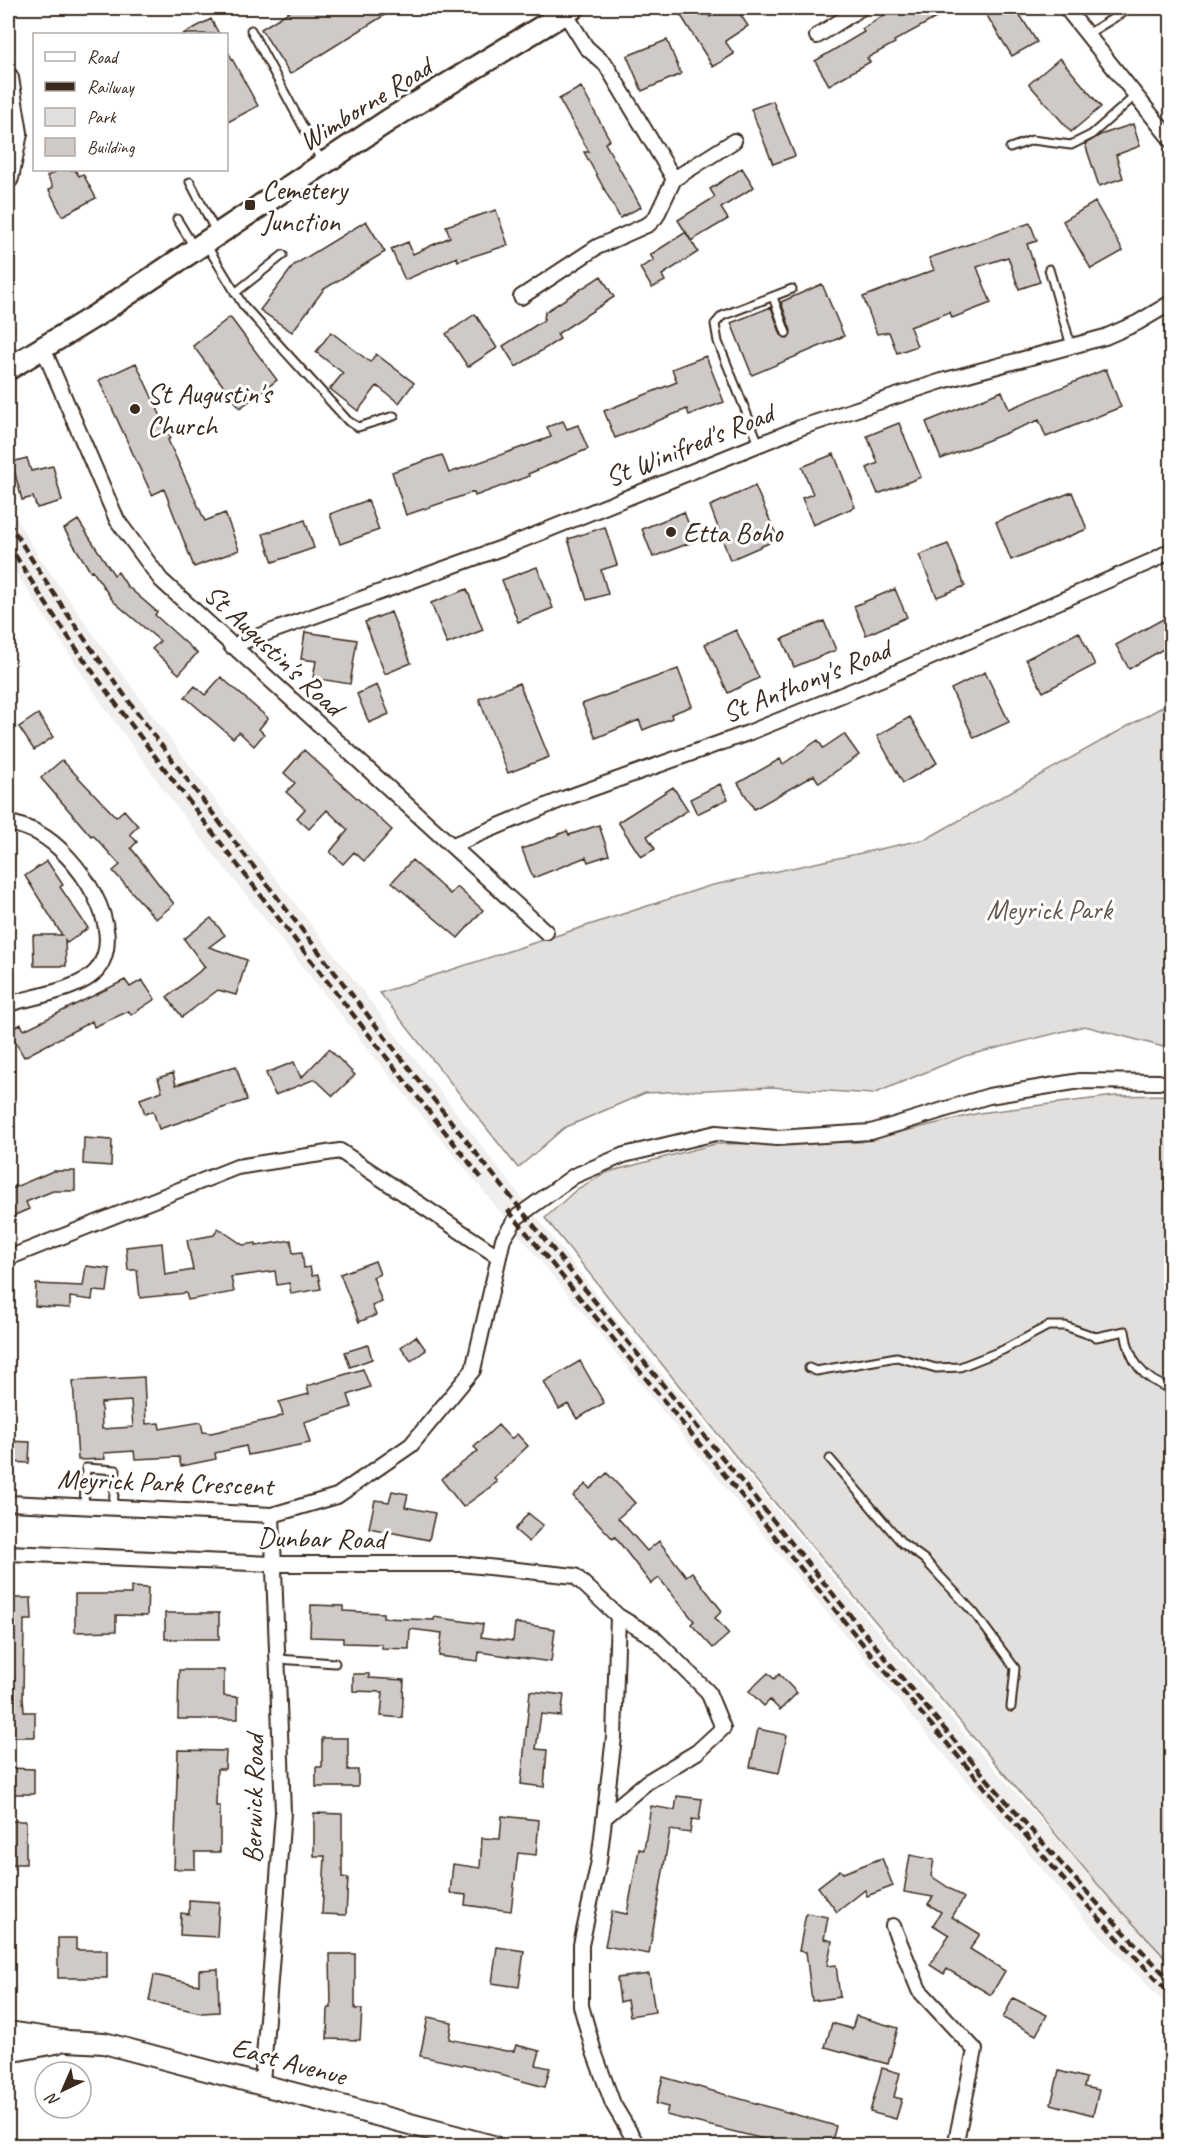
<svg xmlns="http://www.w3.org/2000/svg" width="1179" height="2153" font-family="Caveat,sans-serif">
	<rect width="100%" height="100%" fill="#fff"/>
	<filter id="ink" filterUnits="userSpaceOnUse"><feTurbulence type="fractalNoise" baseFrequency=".0167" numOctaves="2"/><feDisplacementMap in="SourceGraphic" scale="12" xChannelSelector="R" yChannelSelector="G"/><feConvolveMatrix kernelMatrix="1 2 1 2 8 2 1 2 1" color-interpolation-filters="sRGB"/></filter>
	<g filter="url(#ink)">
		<path fill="#f1efee" d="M8 505 39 557 106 652 219 805 610 1312 979 1751 1112 1901 1171 1964V2010L1088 1923 907 1711 367 1048 177 808 107 711 8 561Z"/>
		<path fill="#e2e0de" stroke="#8e857e" stroke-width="1.5" d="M1171 702V1049L1085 1026 965 1056 873 1094 770 1087 645 1093 564 1128 518 1168 380 993 709 886 926 839Z
			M1171 1095V1964L1112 1901 737 1458 545 1218 577 1189 608 1172 715 1144 860 1142 979 1113 1115 1096Z"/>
		<path fill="#cfcac7" stroke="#3b2a1e" stroke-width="1.5" fill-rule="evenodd" d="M295 8H396L290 74 261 29Z
			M691 8H704L710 17 726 8H736L748 26 725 41 734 54 713 67 680 14Z
			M895 8H954L894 41 895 43 867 58 870 62 829 85 815 61 864 32 862 29Z
			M982 8H1020L1016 9 1037 42 1012 56Z
			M211 19 219 34H183Z
			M667 40 681 74 642 91 627 56Z
			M226 48 258 106 226 123Z
			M1060 58 1101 107 1071 132 1029 84Z
			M581 87 610 140 605 143 641 207 620 218 584 152H589L559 99Z
			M773 101 795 156 773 164 751 109Z
			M1133 124 1140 146 1116 155 1123 178 1099 186 1085 144 1100 135Z
			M742 168 754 187 721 208 728 219 691 241 678 220 715 197 710 189Z
			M59 170H75L79 176 83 174 96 198 62 216 49 190 53 187 47 176Z
			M1095 202 1123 251 1091 269 1063 221Z
			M496 210 508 245 458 261 457 257 405 280 391 249 408 242 413 254 450 237 446 226Z
			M366 221 385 252 324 289 292 332 260 310 294 265Z
			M1030 223 1037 241 1027 244 1040 282 1019 289 1008 257 977 267 991 303 952 318 950 312 910 327 917 346 897 353 889 332 877 334 863 297 934 270 929 258Z
			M686 232 698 252 662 275 665 281 652 288 640 268 654 260 650 255Z
			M601 276 614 297 557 334 560 339 516 367 503 346 544 320 545 312Z
			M822 284 844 336 752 375 731 323 771 307 781 335 788 338 791 331 781 302Z
			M475 314 497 348 468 367 446 334Z
			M230 317 277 380 240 408 193 346Z
			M331 332 370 362 376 354 414 383 399 403 377 386 358 411 330 389 343 373 316 352Z
			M706 356 724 402 689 415 687 409 615 438 604 411 677 382 672 369Z
			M136 363 171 438 168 440 205 521 225 513 239 550 194 567 164 489 152 495 99 380Z
			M1106 369 1121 407 1046 437 1039 420 941 459 926 422 1002 391 1009 409Z
			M563 421 567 429 578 425 588 449 528 474 529 476 475 496 474 492 406 515 392 472 442 455 449 473 551 437 547 427Z
			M899 423 921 477 878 494 867 468 878 463 867 436Z
			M834 454 855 507 813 525 802 498 813 494 802 467Z
			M27 458 31 471 53 466 62 501 37 508 33 497 22 500 12 462Z
			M755 486 778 539 730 560 710 506Z
			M1072 492 1087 529 1011 560 996 522Z
			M368 500 379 530 340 544 330 514Z
			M684 512 695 541 653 557 642 529Z
			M78 520 114 575 118 572 127 586 157 612 155 615 197 653 179 674 152 649 160 641 113 601 92 570 90 571 64 529Z
			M305 520 314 548 273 562 263 534Z
			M605 527 617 565 601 570 608 594 587 600 568 539Z
			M948 544 965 586 937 597 919 555Z
			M537 567 553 608 518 622 502 580Z
			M467 589 483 630 447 644 431 603Z
			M895 589 907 617 866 635 854 606Z
			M391 612 411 663 385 674 365 622Z
			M1172 614V644L1129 669 1116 645Z
			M824 621 836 650 794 667 782 639Z
			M736 630 759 678 728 693 705 644Z
			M305 632 357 640 350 684 313 678 316 661 301 659Z
			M1079 632 1095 665 1043 692 1026 659Z
			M678 669 692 706 671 714 672 718 643 730 639 720 596 738 582 704Z
			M985 672 1009 722 974 738 951 689Z
			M221 677 268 718 259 729 264 734 254 746 239 732 233 738 185 697 195 686 205 695Z
			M519 683 549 757 508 773 479 699Z
			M377 685 389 714 369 723 357 694Z
			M38 714 53 737 34 750 19 727Z
			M910 717 937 763 903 783 877 736Z
			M844 734 859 755 819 783 814 775 754 809 738 783 780 759 783 764 818 740 823 748Z
			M304 750 392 830 364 861 354 852 343 864 330 852 348 830 327 810 309 829 297 818 305 809 286 792 295 783 284 773Z
			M62 760 116 817 124 810 138 826 130 834 137 842 131 848 174 904 156 919 113 871 120 865 93 835 91 836 41 778Z
			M720 784 728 799 697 814 690 799Z
			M673 787 688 810 647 836 655 849 641 857 618 822Z
			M599 825 609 855 588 862 586 857 533 878 522 849 567 831 569 835Z
			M412 860 450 894 457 887 483 910 458 938 392 882Z
			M47 861 63 885 60 887 88 928 67 943 65 940 66 966H34L33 935H62L25 876Z
			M211 918 225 935 209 947 247 960 236 995 218 990 182 1017 167 997 205 967 184 939Z
			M125 980 130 987 142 980 155 999 131 1015 129 1011 94 1027 92 1021 24 1057 9 1031 21 1024 24 1030Z
			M329 1049 355 1075 333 1096 315 1079 275 1095 266 1073 294 1062 301 1078Z
			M236 1066 247 1100 159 1129 153 1111 145 1114 140 1099 162 1091 158 1078 173 1073 176 1085Z
			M84 1138 112 1140 111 1166 83 1164Z
			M53 1171H75V1191H53L26 1202 29 1209 8 1218V1190Z
			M218 1228 243 1245 256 1243V1246L291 1240 293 1253 302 1252 304 1268 310 1267 312 1276 318 1275 321 1289 291 1294 289 1283 277 1285 275 1271 231 1277 234 1292 188 1300 186 1293 140 1298 137 1270H128L126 1247 162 1243 165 1275 193 1270 187 1240 214 1235Z
			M375 1261 380 1274 373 1277 382 1302 372 1306 376 1315 359 1322 340 1274Z
			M86 1266 110 1269 107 1292 93 1291 92 1300 70 1297V1308L35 1306 36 1284 83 1286Z
			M416 1336 426 1350 411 1361 401 1347Z
			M368 1345 372 1359 350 1367 345 1352Z
			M580 1361 604 1403 577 1419 568 1404 559 1409 544 1382Z
			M363 1369 370 1387 348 1395 352 1407 304 1422 310 1443 248 1455 246 1446 215 1453 216 1459 181 1466 179 1457 135 1459 134 1451 104 1453 105 1459 78 1460 73 1381 144 1377 146 1424 159 1423 160 1429 201 1422 203 1432 211 1433 276 1418 283 1415 279 1402 309 1394 307 1386ZM131 1401 133 1427 102 1429 101 1403Z
			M498 1425 511 1439 517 1434 528 1446 494 1478 497 1482 463 1507 441 1479 478 1451 474 1447Z
			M8 1441 30 1442 29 1463 8 1462Z
			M607 1473 635 1503 618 1518 647 1551 659 1541 686 1576 692 1572 722 1611 715 1618 729 1634 713 1648 691 1624 694 1621 659 1578 651 1584 615 1537 613 1539 573 1496 586 1484 590 1489Z
			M392 1491 408 1494 405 1507 435 1513 429 1540 369 1528 375 1500 389 1502Z
			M528 1513 543 1525 529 1542 515 1530Z
			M131 1587 148 1588 147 1616 116 1615V1631L75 1632V1594H131Z
			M8 1598H31L32 1620H24L23 1696 24 1712H35V1737H8Z
			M311 1605 343 1606V1611L383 1613V1618L434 1620V1617L483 1624 481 1637 513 1641 515 1623 555 1629 551 1662 479 1652 478 1661 439 1656 442 1633 410 1629 409 1649 382 1648V1644L343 1643V1638L310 1637Z
			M165 1613H219V1639H165Z
			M179 1670H224V1696L238 1697V1719H178Z
			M768 1673 774 1679 779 1674 797 1693 780 1710 770 1700 764 1706 749 1691Z
			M353 1674H369V1678L404 1680 402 1718 381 1716 383 1692 353 1691Z
			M530 1691 564 1695 561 1716 541 1714 536 1749 547 1750 544 1787 521 1784Z
			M758 1729 787 1735 779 1773 750 1767Z
			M322 1738H348V1770H358V1787H316V1767H322Z
			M178 1750 226 1751 225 1769H217L216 1806H220V1852H195V1869H174Z
			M8 1768 34 1769V1794H8Z
			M677 1796 702 1799 699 1820 692 1819 690 1833 670 1830 649 1954 605 1946 612 1911 627 1914 639 1849 644 1850 651 1806 675 1810Z
			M314 1813 342 1814V1877L348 1878 346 1915 322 1914 325 1856H314Z
			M502 1816 539 1820 536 1855 518 1853 511 1911 465 1905 466 1895 450 1893 453 1864 480 1868 482 1838 500 1839Z
			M9 1821H26V1864H9Z
			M910 1855 934 1860 931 1876 964 1898 952 1917 980 1934 970 1949 1005 1971 991 1995 947 1969 944 1974 930 1965 949 1935 933 1925 941 1912 928 1904 933 1897 904 1892Z
			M882 1858 893 1886 867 1896 865 1890 837 1912 818 1887 840 1870 843 1873Z
			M189 1900 219 1902 217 1937 180 1935 181 1913 189 1914Z
			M806 1913 828 1917 824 1939 832 1941 827 1966 836 1965 840 1997 812 2001 806 1952 799 1951Z
			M58 1938H76V1950H107V1978H58Z
			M497 1947 524 1951 519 1987 492 1983Z
			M330 1954H355V2009H362L360 2040 327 2039 328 2008H331Z
			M218 1969 219 2012 201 2013 149 2001 154 1975 199 1985V1970Z
			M649 1974 655 2012 630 2016 627 2000 620 2002 617 1978Z
			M1013 1998 1047 2015 1036 2035 1003 2018Z
			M856 2016 898 2028 888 2064 825 2047 832 2023 852 2029Z
			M428 2017 452 2022 449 2039 506 2051H514L516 2045 540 2051 536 2065 550 2068 545 2087 500 2075V2073L420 2056Z
			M882 2068 900 2073 894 2097 902 2099 896 2119 870 2112Z
			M1059 2071 1086 2078 1084 2087 1099 2090 1093 2115 1051 2104Z
			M663 2077 836 2126 831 2145H788L666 2115 668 2107 656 2104Z"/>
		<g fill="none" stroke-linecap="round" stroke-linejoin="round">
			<defs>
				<path id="lane" d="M251 30 322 162
					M1086 35 1130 8
					M1010 148 1032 140 1071 145 1091 135 1135 96
					M190 182 216 232
					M177 219 194 247
					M207 246 243 305 348 421 358 427 394 416
					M1049 269 1071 346
					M235 293 283 255
					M773 297 786 333
					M759 444 718 342 715 324 722 316 792 289
					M809 1368 816 1371 897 1357 936 1368 960 1367 1003 1350 1048 1326H1065L1096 1337 1125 1331C1129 1360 1142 1380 1172 1389
					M830 1459 902 1543 924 1559 975 1614 1015 1668 1011 1707
					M84 1505 86 1468 116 1470 113 1506
					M278 1659 335 1663"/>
				<path id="street" d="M1066 8 1172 141
					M565 13 586 47 606 65 674 179
					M817 36 861 8
					M521 297 597 247 649 224 656 217 674 179 734 141
					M43 348 117 520 161 580 546 932
					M231 646 510 545 802 427 942 381 1105 337 1137 323 1169 304
					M8 822C17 825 29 828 38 833 76 853 129 929 97 970 81 990 31 997 8 1004
					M453 845 563 799 748 733 881 679 1152 561 1172 550
					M8 1258 237 1167 340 1151 499 1257
					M8 1503 272 1515 337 1496 411 1445 473 1370 503 1239 517 1217 574 1176 624 1155 716 1133 777 1138 871 1132 989 1096 1080 1081 1159 1082
					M8 1553 273 1564H460L575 1576 618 1616 614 1737 599 1861 581 1945V2006L594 2052 613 2104 638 2146
					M605 1817 647 1782 697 1752 723 1728 708 1692 653 1637 618 1616
					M893 1926 919 1990 975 2050 955 2146
					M262 2083 283 1813 272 1515"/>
				<path id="secondary" d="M8 78 17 133 8 178
					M8 2032 68 2041 104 2043 493 2146
					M8 2052 56 2043"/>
				<path id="primary" d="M8 369 95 316 389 120 573 8"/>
			</defs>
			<use href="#lane" stroke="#3b2a1e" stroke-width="11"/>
			<use href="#street" stroke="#3b2a1e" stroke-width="18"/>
			<use href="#secondary" stroke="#3b2a1e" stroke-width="24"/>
			<use href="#primary" stroke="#3b2a1e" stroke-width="26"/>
			<use href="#lane" stroke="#fff" stroke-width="7"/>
			<use href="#street" stroke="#fff" stroke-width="14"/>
			<use href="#secondary" stroke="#fff" stroke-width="20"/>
			<use href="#primary" stroke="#fff" stroke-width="21"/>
			<path stroke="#3b2a1e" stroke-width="4.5" stroke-dasharray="9 4.5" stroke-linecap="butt" d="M8 521C86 650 178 768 270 888 395 1052 523 1214 654 1374 822 1578 987 1793 1172 1982
				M8 543C66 641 136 731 204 821 296 942 389 1061 483 1180
				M508 1210 880 1665 1070 1887 1172 1996"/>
		</g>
	</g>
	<g fill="#3b2a1e" stroke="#fff" stroke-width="2">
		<rect x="244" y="199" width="12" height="12" rx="3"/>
		<circle cx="135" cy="409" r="6"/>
		<circle cx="671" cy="532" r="6"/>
	</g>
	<g text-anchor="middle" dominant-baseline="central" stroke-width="6" stroke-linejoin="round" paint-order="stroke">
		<g font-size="28" fill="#3b2a1e" stroke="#fff">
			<text transform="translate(365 104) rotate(-32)">Wimborne Road</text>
			<text transform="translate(689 445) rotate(-22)">St Winifred's Road</text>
			<text transform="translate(274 650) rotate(43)">St Augustin's Road</text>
			<text transform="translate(806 681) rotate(-22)">St Anthony's Road</text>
			<text transform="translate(165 1482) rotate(2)">Meyrick Park Crescent</text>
			<text transform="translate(321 1538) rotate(1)">Dunbar Road</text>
			<text transform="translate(253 1799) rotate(-89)">Berwick Road</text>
			<text transform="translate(289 2061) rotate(15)">East Avenue</text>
		</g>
		<g font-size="28" fill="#3b2a1e" stroke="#fff" text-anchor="start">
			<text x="262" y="189">Cemetery<tspan x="262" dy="32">Junction</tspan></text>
			<text x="147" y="393">St Augustin's<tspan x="147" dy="32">Church</tspan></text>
			<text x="683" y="532">Etta Boho</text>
		</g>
		<g font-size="28" fill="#65584e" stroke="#fff">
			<text x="1049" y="909">Meyrick Park</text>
		</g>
	</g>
	<rect width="1179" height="2153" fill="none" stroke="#fff" stroke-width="30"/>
	<rect x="15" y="15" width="1149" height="2123" fill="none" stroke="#3b2a1e" stroke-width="2" filter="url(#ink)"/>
	<rect x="33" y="33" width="195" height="138" fill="#ffffff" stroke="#b1aaa5" stroke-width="1.5"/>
	<rect x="45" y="52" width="30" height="9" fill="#ffffff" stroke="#b1aaa5" stroke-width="1.5"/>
	<text x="87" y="63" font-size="18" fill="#3b2a1e">Road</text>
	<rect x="45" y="82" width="30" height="9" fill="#3b2a1e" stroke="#b1aaa5" stroke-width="1.5"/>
	<text x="87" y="93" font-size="18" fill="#3b2a1e">Railway</text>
	<rect x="45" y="108" width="30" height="18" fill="#e2e0de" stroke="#b1aaa5" stroke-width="1.5"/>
	<text x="87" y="123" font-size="18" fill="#3b2a1e">Park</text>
	<rect x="45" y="138" width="30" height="18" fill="#cfcac7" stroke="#b1aaa5" stroke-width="1.5"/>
	<text x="87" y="153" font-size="18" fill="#3b2a1e">Building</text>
	<g transform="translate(63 2090) rotate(224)"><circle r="28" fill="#ffffff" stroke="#b1aaa5" stroke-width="1.5"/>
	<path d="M0-4.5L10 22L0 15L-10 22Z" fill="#3b2a1e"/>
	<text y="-9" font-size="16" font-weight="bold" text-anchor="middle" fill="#3b2a1e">N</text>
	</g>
</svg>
